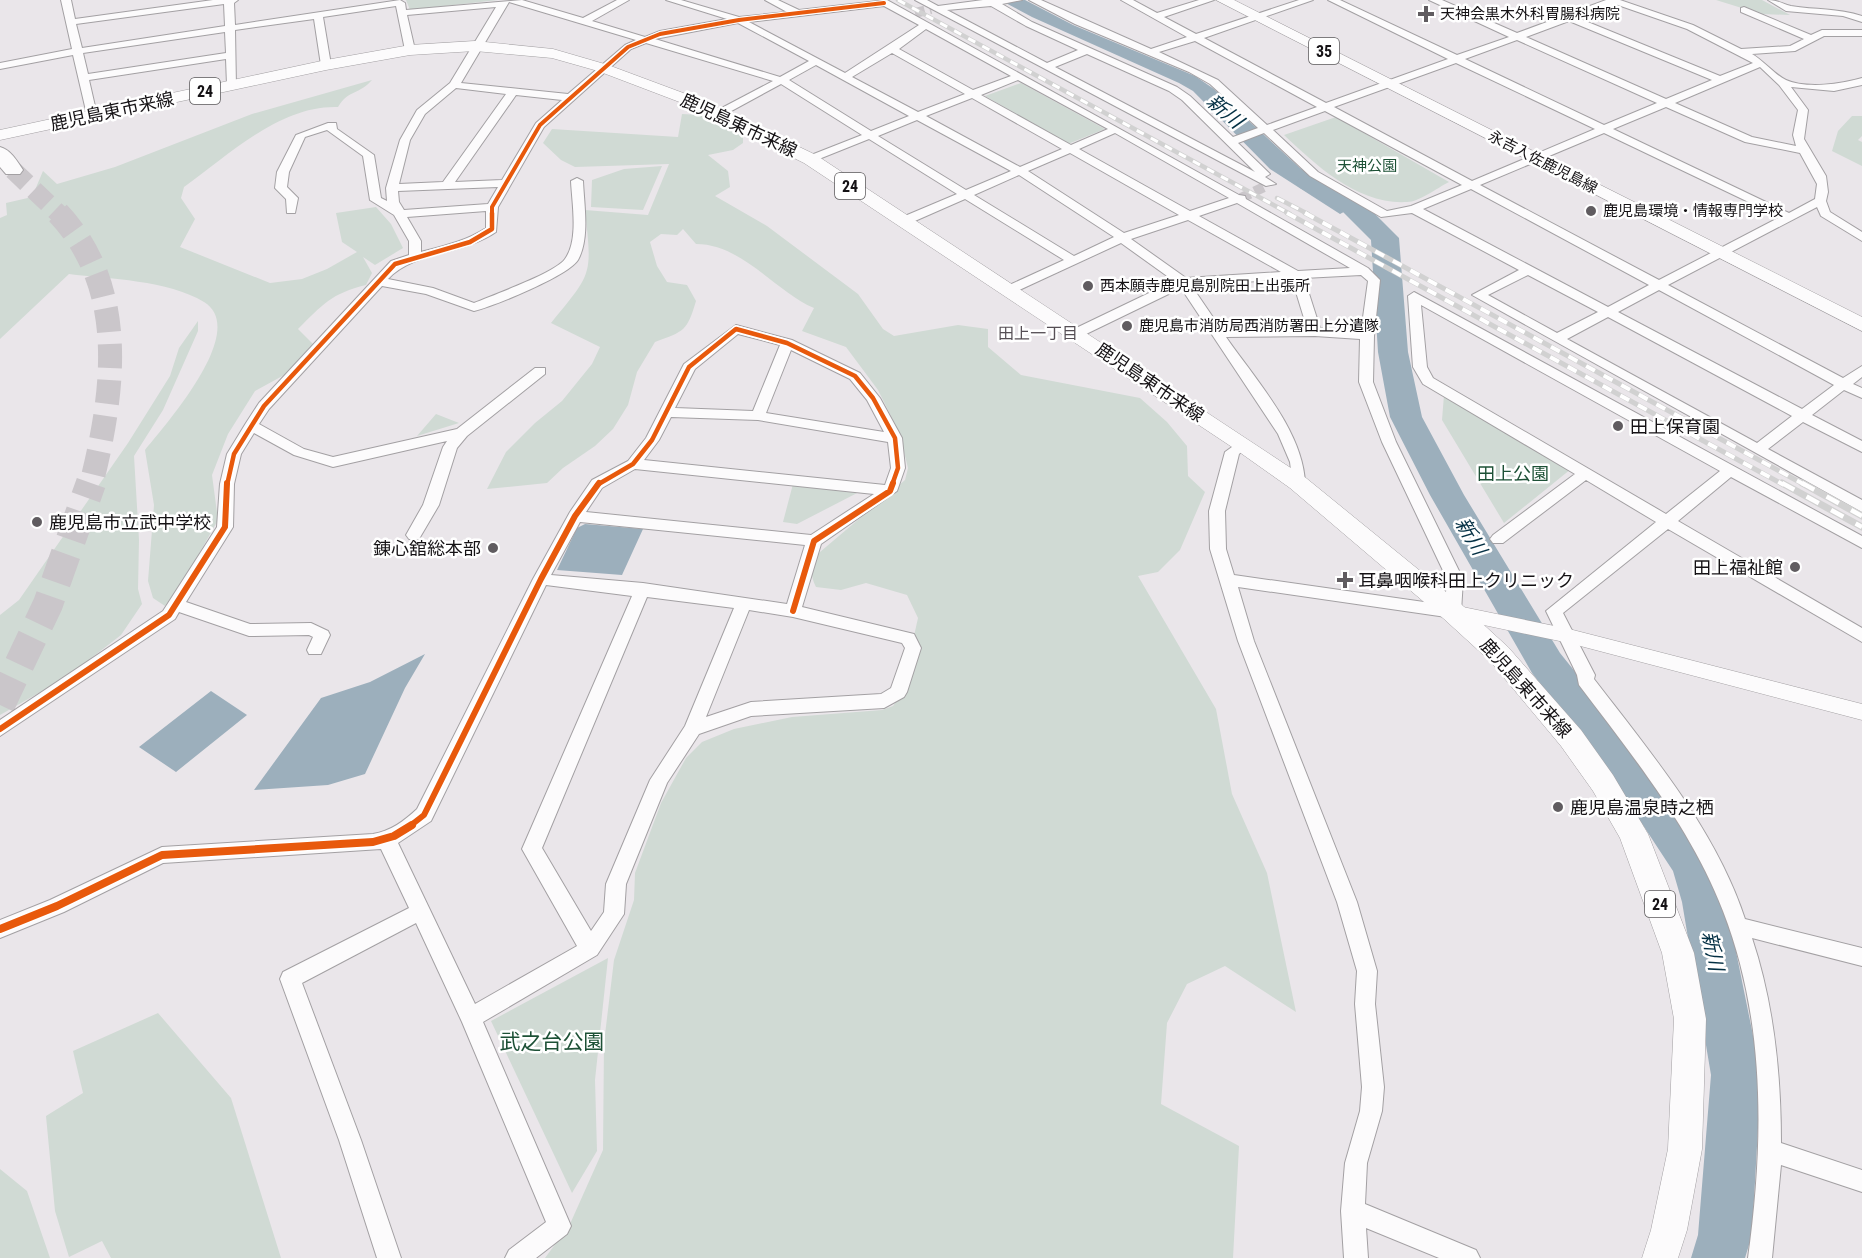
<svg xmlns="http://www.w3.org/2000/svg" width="1862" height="1258" font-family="'Roboto Condensed','Noto Sans JP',sans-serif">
	<rect width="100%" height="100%" fill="#eae6ea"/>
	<path fill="#d0dad4" d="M406 0H498L410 10Z
		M1716 0H1762L1790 15 1761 14Z
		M372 80C359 95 349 89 338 107 280 105 229 155 184 187L181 198 195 219 180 247 270 283 302 279 327 269 357 252 342 242 336 213 376 207 391 224 403 248 375 265 363 257 372 273 366 285C332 293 322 305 298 329L313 344 286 374 255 391 228 434 212 475 218 520 191 568 165 606 153 598 148 581 154 505 145 450C165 425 250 330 204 302 168 280 109 279 69 274L0 339V218L7 215 6 203 32 197 43 171 57 184 115 167 252 114Z
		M1021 83 1105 129 1068 144 985 96Z
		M682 114 700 115 743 135V143L733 150 708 155 728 171 730 187 715 196 767 226 858 294 883 329 894 336 958 325 988 329V347L1021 375 1140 398 1167 422 1187 446 1188 476 1205 492 1180 550 1158 572 1138 576 1216 709 1232 794 1267 873 1296 1012 1225 966 1187 984 1167 1023 1161 1104 1239 1146 1233 1258H545L570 1224 603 1150 604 1043 614 960 634 900 635 873 661 803 686 758 702 742 734 729 792 717 882 710 893 706 901 694 918 618 907 595 866 583 841 590 816 587C809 573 811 565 820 552L905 480 908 468 899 432 878 390 846 347 802 331 814 308C775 291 742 244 696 244L683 229 677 235 661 234 650 242 657 266 667 282 687 285 696 301C687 331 685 331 655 342L637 372 628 405 613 429 595 446 563 468 547 483 487 489 506 452 535 423 562 401 592 364 600 347 551 323C593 272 592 276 585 210L648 215 669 164 575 167 561 160 543 143 552 129 678 137Z
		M1852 116H1862V136L1858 140 1862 142V166L1832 151 1838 131Z
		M1336 117 1449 182C1437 188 1419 202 1407 202 1358 205 1317 166 1284 135Z
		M662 166 643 210 591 207 592 180 624 169Z
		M198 321V331L163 410 134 456 139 540 138 589 142 604 121 635 67 677 0 715V615L19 600 128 443 170 376 179 348Z
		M1444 395 1571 469 1504 523 1442 420Z
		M436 414 459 423 417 436Z
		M793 484 861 491 797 524 783 522Z
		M608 958 595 1080 597 1151 572 1193 491 1021Z
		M158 1013 231 1098 281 1258H111L102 1241 69 1257 55 1211 46 1116 83 1093 73 1051Z
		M0 1169 27 1191 50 1258H0Z"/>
	<path fill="#9cafbc" d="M1000 0H1025L1073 25 1195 76 1214 89 1300 168 1357 205 1340 214 1270 169 1193 91 1179 83 1032 17Z
		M585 524 643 529 622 575 557 570 577 528Z
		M425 654 405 688 365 774 328 785 254 790 321 698 370 682Z
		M211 691 247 715 176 772 139 747Z"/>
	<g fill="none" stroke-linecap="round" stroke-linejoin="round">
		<path fill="#9cafbc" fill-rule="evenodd" d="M1309 175 1359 198 1399 238 1408 352 1422 417 1464 495 1560 653 1646 760 1715 865 1726 902 1761 1075 1752 1235 1745 1258H1691L1698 1235 1711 1075 1682 902 1673 871 1616 784 1532 673 1430 495 1390 417 1378 352 1371 240 1341 210 1300 188 1296 183 1300 178Z"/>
		<path stroke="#cac6ca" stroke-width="10" stroke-dasharray="10 5" stroke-linecap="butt" d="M915 13 931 9
			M1241 198 1266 186"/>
		<path stroke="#cac6ca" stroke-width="19" stroke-dasharray="19 10" stroke-linecap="butt" d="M13 170 59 214"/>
		<path stroke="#cac6ca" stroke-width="24" stroke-dasharray="24 12" stroke-linecap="butt" d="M58 213C129 289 114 392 91 485"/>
		<path stroke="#cac6ca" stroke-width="30" stroke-dasharray="30 15" stroke-linecap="butt" d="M0 705 48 604 91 483"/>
		<defs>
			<path id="minor" d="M61 0H71L75 19 213 0H238L234 3 235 25 400 0 405 3 406 10 522 0 583 18 617 0H629L592 21 645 37 660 31 727 19 666 0H681L739 17 787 12 765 0H778L799 10 887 0 1239 195 1245 196 1246 199 1368 268 1380 280 1374 336 1373 382 1396 442 1463 579 1461 612 1453 618 1238 587 1254 641 1357 902 1377 971 1375 1004 1384 1087 1382 1111 1367 1163 1365 1204 1476 1250 1480 1258H1439L1366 1228 1368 1258H1344L1341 1211 1345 1163 1360 1111 1362 1087 1355 1004 1357 971 1337 902 1238 641 1210 549 1209 511 1225 452 1243 439 1250 444 1239 454 1225 511 1226 549 1234 575 1445 605 1447 579 1382 442 1359 382 1360 339 1315 336 1226 337C1255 379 1303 431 1305 483L1298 488 1293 486 1290 462 1278 434 1181 288 1082 336H1072V330L1174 281 1121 243 1013 293H1005V287L1064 260 965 199 908 224H900V218L957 194 869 139 814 161H806V157L862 135 781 84 724 115H716V111L773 81 646 43 631 49 544 127 498 207 496 232C463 255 414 251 388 279L433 288 474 303C493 295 555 273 565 259 579 240 572 203 571 181L577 178 583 181C584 205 590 238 578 260 568 276 494 306 474 311L426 294 382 286 269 409 259 424 304 449 333 457 457 429 535 368H545V374L467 436 457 448 439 505 419 539H409L406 535 423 505 443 447 447 441 333 467 294 455 254 433 241 454 234 484 233 527 186 602 250 624 311 623 328 631 330 635 321 654H309L307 650 313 637 309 635 249 636 179 612 175 619 0 736V720L163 611 217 527 220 484 227 454 246 423 259 403 391 261 409 255V241L394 215 370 200 363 156 327 130 305 137 289 172 287 187 298 198 295 213H287L286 199 275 188 277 172 296 135 328 123H336L337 129 374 155 381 198 387 201 386 188 400 140 417 110 450 83 496 7 407 15 415 50 410 53 405 50 396 6 323 17 331 65 326 68 321 65 314 19 235 30 236 87 227 85 226 59 89 80 97 115 92 118 87 115 73 55 0 69V63L72 49ZM509 2 636 40 625 45 568 94 461 83ZM224 4 225 26 82 48 76 24ZM884 6 919 25 845 73 749 22ZM738 23 809 61 780 77 655 39ZM926 29 1011 76 973 90 899 49ZM225 32 226 53 88 74 83 53ZM892 53 965 94 918 112 852 77ZM816 65 909 116 871 131 789 80ZM1018 80 1108 129 1071 145 981 95ZM456 88 506 94 443 182 399 184 410 140 425 114ZM516 95 562 100 536 123 502 180 455 182ZM972 98 1062 149 1020 167 926 116ZM917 120 1011 171 966 190 878 136ZM1115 133 1229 198 1190 211 1079 149ZM1070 153 1179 215 1124 233 1028 171ZM1019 175 1114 237 1074 256 974 195ZM498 187 488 204 404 210 399 202 398 191ZM1237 203 1350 268 1298 271 1199 216ZM486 211V228C466 241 444 246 421 252V241L407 217ZM1188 220 1281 272 1186 278 1131 239ZM1361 275 1368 281 1361 332 1320 328 1304 278ZM1292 279 1307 328 1221 329 1191 285Z
				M915 0H927L938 6 983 0H1022L1002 4 1032 22 1177 87 1190 96 1233 137 1258 128 1210 84 1189 72 1075 24 1029 0H1041L1151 49 1187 37 1121 0H1133L1157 13 1199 0H1214L1164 17 1196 34 1299 0H1313L1204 38 1326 103 1448 59 1328 0H1340L1457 55 1509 37 1429 0H1442L1517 33 1606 0H1620L1693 25 1741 49 1790 46 1804 39 1741 12V8L1744 7 1811 35 1822 30H1862V36H1824L1795 51 1752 54C1764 61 1775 75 1786 80 1806 89 1842 84 1862 78V85L1834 91 1791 87 1808 110 1804 139 1826 176 1828 192 1826 201 1830 212 1862 232V241L1821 216 1817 207 1668 285 1843 378 1862 366V377L1853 384 1862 388V398L1844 390 1812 415 1862 441V452L1803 422 1768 449 1862 500V512L1472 295 1519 270 1412 213 1381 217 1310 176 1264 133 1238 143 1268 172 1270 174 1265 177 1276 184 1266 186ZM1615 4 1687 29 1753 63 1720 76 1578 18ZM991 6 1026 26 1078 50 1047 63 947 10ZM1569 21 1712 80 1666 99 1526 37ZM1517 40 1657 103 1604 125 1465 59ZM1195 41 1317 107 1267 125 1218 80 1159 52ZM1087 54 1169 91 1182 100 1255 172 1055 67ZM1456 63 1595 129 1472 181 1334 107ZM1760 67 1779 85 1798 110 1793 135 1796 146 1752 137 1675 103ZM1666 107 1745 142 1800 153 1817 184 1815 199 1789 213 1613 129ZM1325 111 1462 185 1411 206 1387 211 1318 172 1273 130ZM1604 133 1780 217 1659 280 1480 185ZM1471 189 1649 285 1608 307 1423 209ZM1528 275 1598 312 1557 333 1488 295ZM1659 290 1834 385 1802 409 1618 312ZM1608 317 1792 416 1757 443 1567 339Z
				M1768 0C1778 0 1782 4 1791 6 1815 10 1838 8 1862 16V22L1843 16 1786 11Z
				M1414 292 1862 536V548L1731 477 1678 521 1862 628V642L1668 529 1563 613 1595 675 1594 679C1650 752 1716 830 1745 919L1862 948V966L1752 938C1774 1004 1781 1074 1781 1143L1862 1170V1192L1781 1165 1772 1258H1748C1764 1143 1766 1021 1723 911 1691 828 1632 755 1579 685L1577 675 1546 611 1656 522 1586 480 1503 543H1493L1490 539 1493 535 1575 474 1423 384 1413 367 1408 296ZM1421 305 1720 471 1666 514 1433 378 1427 367Z
				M736 325 792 340 860 373 880 398 902 438 905 468 897 491 821 544 802 607 914 634 921 648 907 692 904 697 884 708 751 716 699 734 667 783 626 884 624 914 597 955 483 1022 571 1226 567 1234 536 1258H505L509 1250 546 1222 462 1022 416 923 302 983 361 1140 401 1258H377L339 1140 280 979 283 972 409 908 381 849 163 863 64 912 0 938V920L50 900 162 847 373 834C391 831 404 821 417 809L533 579 570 512 592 480 628 461 646 438 684 364ZM738 334 780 345 753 411 675 408 695 369ZM791 350 850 379 867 400 884 432 766 413ZM671 417 758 420 888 442 891 468 885 485 644 460 659 440ZM635 469 874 494 811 535 586 512 602 488ZM580 522 805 545 787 604 643 583 551 575ZM546 585 632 596 522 849 577 946 475 1004 398 843 431 821ZM647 597 734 608 685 726 650 780 606 884 604 912 591 931 542 848ZM749 610 793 617 902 643 905 648 891 688 881 694 751 702 706 717Z"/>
			<path id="tertiary" d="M1453 605 1569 629 1862 704V720L1569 643 1446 617 1443 612 1446 607Z"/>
			<path id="primary" d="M1216 0H1234L1862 317V331Z
				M475 41 553 49 608 65 702 100 816 155 1306 478 1462 605 1508 647 1581 730 1613 775 1648 834 1694 953 1706 1019 1702 1149 1687 1230 1678 1258H1642L1651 1230 1668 1149 1674 1019 1662 953 1620 838 1593 791 1561 746 1490 661 1444 619 1290 488 1235 449 804 163 690 106 598 71 552 58 475 51 410 55 326 70 0 140V130L326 60 410 45Z"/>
			<path id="motorway" d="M0 147C11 150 17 161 23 170L20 174H6L0 167Z"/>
		</defs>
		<use href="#minor" stroke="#a3a0a3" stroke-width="2"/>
		<use href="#tertiary" stroke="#a3a0a3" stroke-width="1"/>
		<use href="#primary" stroke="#a3a0a3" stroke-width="1"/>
		<use href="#motorway" stroke="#a3a0a3" stroke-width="2"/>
		<use href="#minor" fill="#fcfbfc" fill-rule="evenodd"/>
		<use href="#tertiary" fill="#fcfbfc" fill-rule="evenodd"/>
		<use href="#primary" fill="#fcfbfc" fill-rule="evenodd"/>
		<use href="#motorway" fill="#fcfbfc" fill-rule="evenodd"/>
		<defs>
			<path id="rail-far2" d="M898 0 1290 214
				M1277 198 1308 214"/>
			<path id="rail-far1" d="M1287 213 1784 485
				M1305 213 1805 485"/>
			<path id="rail" d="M1782 483 1862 527
				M1802 483 1862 516"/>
		</defs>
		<use href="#rail-far2" stroke="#d1d1d1" stroke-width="4.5"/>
		<use href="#rail-far1" stroke="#d1d1d1" stroke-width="5"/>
		<use href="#rail" stroke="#d1d1d1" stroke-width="7"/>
		<use href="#rail-far2" stroke="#fff" stroke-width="3" stroke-dasharray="8" stroke-linecap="butt"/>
		<use href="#rail-far1" stroke="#fff" stroke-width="4" stroke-dasharray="10" stroke-linecap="butt"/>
		<use href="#rail" stroke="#fff" stroke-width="4.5" stroke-dasharray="14" stroke-linecap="butt"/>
		<defs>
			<path id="cycleway-far3" d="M492 214V207L540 125 628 47 660 34 739 20 884 3"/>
			<path id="cycleway-far2" d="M227 485 234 454 264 406 395 264 470 242 492 229V213
				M597 485 633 464 652 440 689 367 736 329 787 343 855 376 873 398 895 438 898 468 892 485"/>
			<path id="cycleway-far1" d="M793 611 814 541 890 491 893 483
				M0 729 169 615 225 527 227 483
				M410 826 424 815 541 579 575 516 599 483"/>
			<path id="cycleway" d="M0 929 57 906 162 855 373 842 394 836 412 825"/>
		</defs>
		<use href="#cycleway-far3" stroke="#fff" stroke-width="6"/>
		<use href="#cycleway-far2" stroke="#fff" stroke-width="8"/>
		<use href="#cycleway-far1" stroke="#fff" stroke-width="10"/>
		<use href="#cycleway" stroke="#fff" stroke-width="11"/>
		<use href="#cycleway-far3" stroke="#e8590c" stroke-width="4"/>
		<use href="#cycleway-far2" stroke="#e8590c" stroke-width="4.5"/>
		<use href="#cycleway-far1" stroke="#e8590c" stroke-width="6"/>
		<use href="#cycleway" stroke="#e8590c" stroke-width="8"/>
	</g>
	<g fill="#605c60" stroke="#fff" stroke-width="2">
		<path d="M1423 5h6v6h6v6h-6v6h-6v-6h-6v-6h6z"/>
		<circle cx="1591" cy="211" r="6"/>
		<circle cx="1088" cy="286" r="6"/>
		<circle cx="1127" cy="326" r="6"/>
		<circle cx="1618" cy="426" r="6"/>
		<circle cx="37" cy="522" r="6"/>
		<circle cx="493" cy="548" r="6"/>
		<circle cx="1795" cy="567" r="6"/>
		<path d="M1342 571h6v6h6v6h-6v6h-6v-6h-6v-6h6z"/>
		<circle cx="1558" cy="807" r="6"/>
	</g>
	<g text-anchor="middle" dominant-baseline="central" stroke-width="5" stroke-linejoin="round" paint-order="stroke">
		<g font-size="15" fill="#151215" stroke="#fff" text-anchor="start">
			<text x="1440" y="14">天神会黒木外科胃腸科病院</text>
			<text x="1603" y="211">鹿児島環境・情報専門学校</text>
			<text x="1100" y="286">西本願寺鹿児島別院田上出張所</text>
			<text x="1139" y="326">鹿児島市消防局西消防署田上分遣隊</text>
		</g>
		<g font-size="15" fill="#151215" stroke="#fff">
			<text transform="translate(1543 162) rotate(27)">永吉入佐鹿児島線</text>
		</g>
		<g font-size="15" fill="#1d5136" stroke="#fff">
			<text x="1367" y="166">天神公園</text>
		</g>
		<g fill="#fff" stroke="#5b595b" stroke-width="1.5">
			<rect x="1309" y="38" width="30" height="26" rx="4.5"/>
			<rect x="190" y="78" width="30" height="26" rx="4.5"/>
			<rect x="835" y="173" width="30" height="26" rx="4.5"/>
			<rect x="1645" y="891" width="30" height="26" rx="4.5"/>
		</g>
		<g font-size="16" font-weight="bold" fill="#151215">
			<text x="1324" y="51">35</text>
			<text x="205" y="91">24</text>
			<text x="850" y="186">24</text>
			<text x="1660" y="904">24</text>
		</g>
		<g font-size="16" fill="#564f55" stroke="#fff">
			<text x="1038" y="333">田上一丁目</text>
		</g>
		<g font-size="18" fill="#151215" stroke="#fff">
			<text transform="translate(112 111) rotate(-12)">鹿児島東市来線</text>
			<text transform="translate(739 125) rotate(25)">鹿児島東市来線</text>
			<text transform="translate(1150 382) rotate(34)">鹿児島東市来線</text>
			<text transform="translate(1526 688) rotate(48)">鹿児島東市来線</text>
		</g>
		<g font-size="18" fill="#151215" stroke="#fff" text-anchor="start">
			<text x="1630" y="426">田上保育園</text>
			<text x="49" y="522">鹿児島市立武中学校</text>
			<text x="481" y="548" text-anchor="end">錬心舘総本部</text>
			<text x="1783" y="567" text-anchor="end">田上福祉館</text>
			<text x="1358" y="580">耳鼻咽喉科田上クリニック</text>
			<text x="1570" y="807">鹿児島温泉時之栖</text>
		</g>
		<g font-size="18" fill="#1d5136" stroke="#fff">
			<text x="1513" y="473">田上公園</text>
		</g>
		<g font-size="20" font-style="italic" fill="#032f43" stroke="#fff">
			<text transform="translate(1225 111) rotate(41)">新川</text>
			<text transform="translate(1471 536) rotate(59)">新川</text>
			<text transform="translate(1713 951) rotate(79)">新川</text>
		</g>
		<g font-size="21" fill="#1d5136" stroke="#fff">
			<text x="552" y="1042">武之台公園</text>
		</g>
	</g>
</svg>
